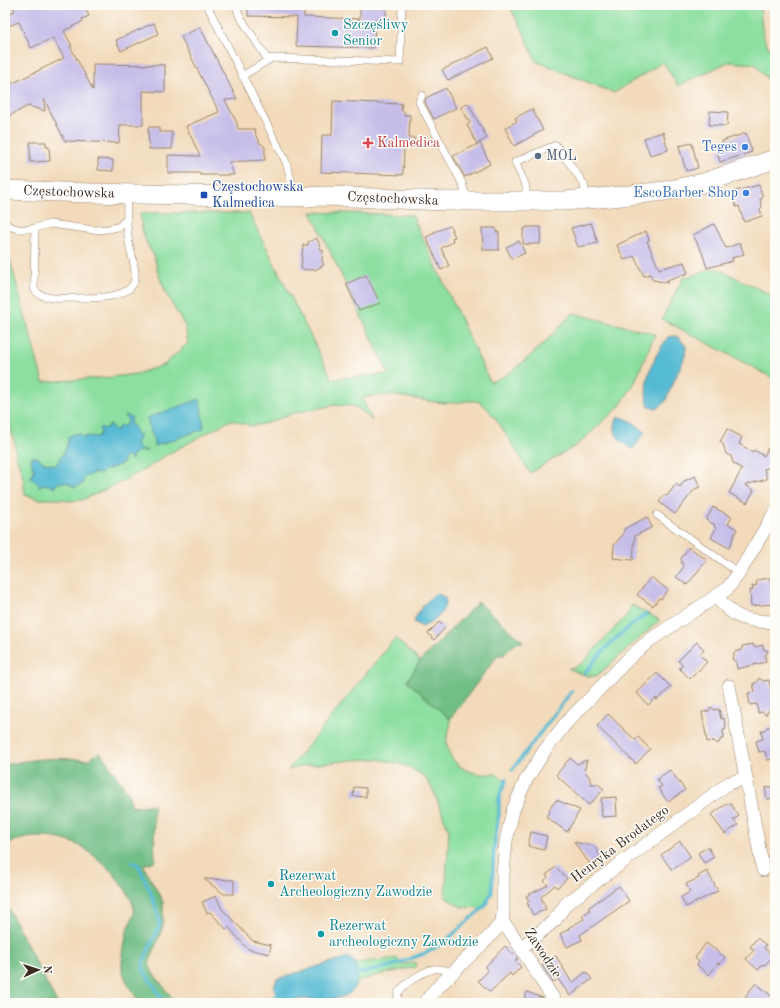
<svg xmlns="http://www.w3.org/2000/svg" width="780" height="1008" font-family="'Old Standard TT',serif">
	<rect width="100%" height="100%" fill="#fdfcf7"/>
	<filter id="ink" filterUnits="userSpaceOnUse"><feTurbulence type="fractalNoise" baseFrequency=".025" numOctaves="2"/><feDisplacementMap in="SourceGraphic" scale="8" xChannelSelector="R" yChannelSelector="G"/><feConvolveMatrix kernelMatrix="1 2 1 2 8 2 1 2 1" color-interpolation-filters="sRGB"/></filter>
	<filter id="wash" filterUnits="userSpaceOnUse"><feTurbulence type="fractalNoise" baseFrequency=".012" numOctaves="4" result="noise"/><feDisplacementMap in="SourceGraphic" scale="16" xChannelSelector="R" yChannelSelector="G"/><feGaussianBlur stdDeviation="0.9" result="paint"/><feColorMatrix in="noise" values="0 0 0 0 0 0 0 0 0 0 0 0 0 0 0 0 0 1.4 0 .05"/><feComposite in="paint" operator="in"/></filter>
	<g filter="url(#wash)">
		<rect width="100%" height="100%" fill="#f2daba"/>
		<path fill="#8cdfa0" stroke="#64845f" d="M509 5H757L760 9 763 36 775 60V89L755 64 728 62 678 86 663 62 614 93 536 61 522 29Z
			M311 212 412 215 490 382C515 376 555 332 573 313L655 334 634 384 619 407 577 445 530 473C520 458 494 411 481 403 472 398 460 403 451 403 427 403 404 395 381 395 375 395 368 397 362 398L372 421 362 411 353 406 334 405 294 413 267 423 252 426 231 420 166 455 149 467 119 483 82 500 69 501 62 499H39L25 495 23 477 16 456 15 444 5 407V242L43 382 103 378 136 374 164 365 188 343 185 326 168 297 159 276 154 256 146 242 142 229 140 213H249L332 379 389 374Z
			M716 268 775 297V379L662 319 683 278Z
			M632 605 660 620 598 675C588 679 577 672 568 668H574L582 663 626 616Z
			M395 638 420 661 407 681 450 719C452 729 445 734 447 745 449 763 466 773 482 774 486 775 491 773 495 774 498 775 502 778 506 780L499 798V813L494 849 492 892 488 902 483 908 461 907 445 897 449 831 434 792 424 776 407 766 378 759 353 760 307 765 288 770Z
			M398 958 402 965 415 962 416 967 374 976 356 983 357 974 355 963Z"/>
		<path fill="#71be86" stroke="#567452" d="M478 602 524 642C514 642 510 648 504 655H498L450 719 407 681 420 661Z
			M100 752 128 793 132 807 153 804 155 861 143 865 163 902V926L149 964 153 973 176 1003H140C133 992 124 980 122 968 121 960 126 936 128 928 130 922 136 914 134 908 130 894 120 881 110 870 102 863 93 854 84 848 61 835 29 833 5 845V765C35 758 57 757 88 760Z
			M5 902 57 1003H5Z"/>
		<path fill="#54bad3" stroke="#487278" d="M674 336 678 337 686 346 685 356 665 402 657 409 649 407C640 384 654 356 668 337Z
			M200 399 204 429 155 446 147 418Z
			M125 415 132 418 130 424 134 426 136 433 140 435 136 444 140 449 147 451H139L132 455V460L126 456 123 460V463L104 471 101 474 93 473 83 478V484L74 487 66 482 57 483 54 489 53 486 42 484 40 487 38 483 30 478 34 471 32 464 31 457H37L45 463 56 465C62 456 68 448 68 437L74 434H81L82 437 85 438 86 436 97 437 101 433 99 429 101 427 105 429 111 424 113 430H117L119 426H125L128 421Z
			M618 417C628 417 638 426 645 432L633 449C619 441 610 434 618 417Z
			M437 593 445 598C448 611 433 623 422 627L414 622C417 612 428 598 437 593Z
			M348 957 355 963C365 1002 334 1000 306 999 297 999 284 1001 276 996L274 986 277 979Z"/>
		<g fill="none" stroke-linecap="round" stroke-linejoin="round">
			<path stroke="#54bad3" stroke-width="3.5" d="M585 673C604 647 621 633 646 614
				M512 770 572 691
				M132 862 137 864 139 866 152 896 160 922 159 927 144 960 143 965 144 971 165 1003
				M357 974 391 966 428 952 443 943 485 906 492 892 494 849 499 813V798L506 780
				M260 1003 276 996"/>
		</g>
		<g id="blocks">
			<path fill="#c6bde9" d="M12 5H84L89 16 82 19 83 21 64 31 72 46H70L93 90V64L165 65V92L143 91V125H120L119 143 65 141 44 99 45 111 28 106 9 116 5 109V87L64 58 53 38 31 48 19 22 5 27V15L15 11Z
				M248 5H304V17L360 19V5H386V20H375L374 48 296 46 297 17 248 16Z
				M154 23 158 34 121 51 116 40Z
				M200 27 237 99 225 100 237 123 238 129H255L256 136 259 139V142L265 147V160L229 162 234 175H200V173H168V155L200 156 186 126 219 112 181 37Z
				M488 47 493 58 448 80 442 70Z
				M446 88 456 108 434 119 425 102 426 98Z
				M333 101 402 104 401 110 404 111V115H410L409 138H414V148H404L403 175 321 172 322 135H332Z
				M468 103 487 138 477 144 467 125 470 123 461 107Z
				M532 109 543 130 514 146 505 128 517 121 515 118Z
				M710 111 728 112 727 126 709 125Z
				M148 127H159V132H172V149H149Z
				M663 132 668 150 650 155 644 138Z
				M746 133 752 152 720 162 717 151 724 149 722 141Z
				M30 142H46V147H49L50 161 30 162Z
				M480 143 490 164 465 177 453 156Z
				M692 143 698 168 686 171 679 146Z
				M98 159 113 160V171L98 170Z
				M759 185 763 198 760 199 762 207 760 209 762 216 744 222 739 206 736 207 732 193 735 191Z
				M591 223 598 243 578 247 571 228Z
				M714 224 726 248 740 243 744 254 732 258 733 261 707 268 702 252 693 235Z
				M450 226 455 237 452 238 453 242 441 248 449 266 441 270 426 237 435 233 434 232Z
				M526 227H541L540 244H523V229H526Z
				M482 228H496V232H499V250H483Z
				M646 231 649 240 647 241 659 269 684 262 688 273 667 280 668 283 653 280 650 274 644 276 634 256 624 260 617 245Z
				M317 238 321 250H323L322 261 324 265 315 270 314 269 311 270 301 269 303 245H308V242Z
				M519 241 525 253 512 259 506 247Z
				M366 275 380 303 359 311 346 284Z
				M727 429 742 437 739 444 753 452 754 450 764 456 768 448 774 466 764 469 767 479 745 485 754 490 747 503 729 493 742 469 733 463 731 456 726 454 723 444 720 442Z
				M695 476 700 487 695 489 675 514 659 502 665 494 667 496 676 484 680 487 684 481Z
				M713 507 732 517 728 524 737 529 729 548 711 538 716 528 714 526 715 525 706 520Z
				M647 517 652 527 635 536 633 560 613 558 614 545 624 533V529Z
				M689 547 707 560 687 585 676 577 683 568 681 558Z
				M651 577 668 590 661 599 659 598 653 606 637 595Z
				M770 578 773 604 751 606 750 590H753L752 586H756L757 580Z
				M439 622 445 628 434 640 428 633Z
				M697 642 704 650 700 655 707 662 690 679 679 668 683 665 678 661Z
				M753 644 754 647 763 645V649L768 651 765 656 766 662 737 669 736 662 732 659 734 655V652L742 650V646Z
				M657 673 671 687 657 700 656 698 648 705 637 693Z
				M759 678 763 681 769 680 771 689 775 688V701H773L775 710 768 711 766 715 762 712 758 713 757 704 750 705 748 693 755 692 753 683H756Z
				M711 707 715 710 719 709 721 719 724 718 726 729 723 730 724 739H721L718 744 714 741 707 742 702 712 709 711Z
				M608 714 635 740 638 737 650 749 636 764 597 726Z
				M768 726 771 729 775 728V759L767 760 765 751 759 752 756 741 763 739 761 731 765 730Z
				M570 758 577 764 587 760 584 771 589 776 591 784H598L604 789 589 805 556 775Z
				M670 770 685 790 668 802 658 788 662 786 657 779Z
				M775 786V798L767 799 765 788Z
				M354 787 366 788V797L353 796Z
				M616 797 617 816 602 817 601 798Z
				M556 800 580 810 567 832 546 817 550 811 549 810Z
				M730 803 739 816 733 820 738 825 725 834 711 815 726 804Z
				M531 832 547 836 544 850 528 846Z
				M680 841 691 857 672 870 661 855Z
				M574 842 594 846 601 856 590 864Z
				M708 847 714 857 704 863 698 853Z
				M556 867 567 879 557 888 555 885 541 897 546 909 533 915 529 907 527 902 529 901 526 896 548 885 544 881 548 877 546 875Z
				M707 871 718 891 686 907 681 897 690 892 686 884 699 878 698 876Z
				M204 879 234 880V894H224Z
				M619 886 629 901 580 935 582 940 567 947 560 934 569 929 568 928 584 919 582 916 590 910 588 908Z
				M216 896 222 909 253 941 271 945 269 954 248 949 228 927 226 929 210 912 207 913 202 902Z
				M757 938 766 945 764 948 773 956 765 965 763 964 758 970 746 959 754 950 750 947Z
				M706 943 725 957 720 964 718 963 709 975 697 965 699 962 695 958Z
				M505 946 518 959 515 961 521 967 512 976 510 973 490 992 478 981 488 971 485 967Z
				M556 956 572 983 586 972 592 979 570 996 558 979 553 982 542 965Z
				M756 983 775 999V1003H753L745 996Z
				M527 992 543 998 547 1003H523Z"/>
		</g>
	</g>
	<g filter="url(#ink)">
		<use href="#blocks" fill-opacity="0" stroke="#96826c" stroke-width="1"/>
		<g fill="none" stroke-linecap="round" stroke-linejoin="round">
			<defs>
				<path id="lane" d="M207 5 286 162 292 184V197
					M236 5 239 15 268 60
					M242 76 272 58 400 62 402 5
					M422 95 419 102 462 183 467 199
					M526 200V186L515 162 556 145 584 184 586 199
					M5 222C13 231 24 230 35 228L34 289C42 301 61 298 74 298 90 298 133 300 135 278 136 264 129 250 128 236 126 222 127 208 127 194
					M35 228 50 224 95 230 108 229 118 227 127 219
					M657 515 739 573
					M399 1003C398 1000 397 997 398 994 402 984 424 971 434 969 440 968 446 970 452 972"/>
				<path id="street" d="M716 597C732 613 736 619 759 621 765 622 770 622 775 621
					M729 686 763 870
					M502 922 512 934 556 1003
					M521 948 555 920 566 904 729 783 746 778
					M425 1003 434 991 491 935 502 922 503 913V874L506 841 513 810 526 780 545 750 566 723 631 656 650 640 727 589 739 573 775 512"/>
				<g id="secondary">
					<path id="s1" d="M5 190 89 193 292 197 328 196 445 201H564L622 196 665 191 703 183 775 159"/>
				</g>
			</defs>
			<use href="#lane" stroke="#96826c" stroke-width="8"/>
			<use href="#street" stroke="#96826c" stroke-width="14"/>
			<use href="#secondary" stroke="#96826c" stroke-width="20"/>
			<use href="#lane" stroke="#fff" stroke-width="7"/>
			<use href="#street" stroke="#fff" stroke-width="13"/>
			<use href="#secondary" stroke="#fff" stroke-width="19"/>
		</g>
	</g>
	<g fill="#0f9aa8" stroke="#fdfcf7" stroke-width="1.5">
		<circle cx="335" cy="33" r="4"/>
		<circle cx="271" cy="884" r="4"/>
		<circle cx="321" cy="934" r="4"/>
	</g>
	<path fill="#e0444e" stroke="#fdfcf7" stroke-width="1.5" d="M366 137h4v4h4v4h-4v4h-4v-4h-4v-4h4z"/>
	<g fill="#3f7fe0" stroke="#fdfcf7" stroke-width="1.5">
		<circle cx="745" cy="147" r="4"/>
		<circle cx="746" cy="193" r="4"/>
	</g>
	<circle fill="#5c6f8a" stroke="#fdfcf7" stroke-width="1.5" cx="538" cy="156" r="4"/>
	<rect fill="#1a4fb4" stroke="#fdfcf7" stroke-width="1.5" x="200" y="191" width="8" height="8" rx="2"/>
	<g text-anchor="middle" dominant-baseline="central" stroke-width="3" stroke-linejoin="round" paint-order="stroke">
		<g font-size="14" fill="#0d838f" stroke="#fdfcf7" text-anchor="start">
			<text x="343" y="25">Szczęśliwy<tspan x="343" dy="16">Senior</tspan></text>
			<text x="279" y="876">Rezerwat<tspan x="279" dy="16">Archeologiczny Zawodzie</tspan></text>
			<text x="329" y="926">Rezerwat<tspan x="329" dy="16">archeologiczny Zawodzie</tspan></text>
		</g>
		<g font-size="14" fill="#be3a42" stroke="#fdfcf7" text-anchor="start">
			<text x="377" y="143">Kalmedica</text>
		</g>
		<g font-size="14" fill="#366cbe" stroke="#fdfcf7" text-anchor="end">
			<text x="737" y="147">Teges</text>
			<text x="738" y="193">EscoBarber Shop</text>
		</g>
		<g font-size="14" fill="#4e5e75" stroke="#fdfcf7" text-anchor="start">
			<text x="546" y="156">MOL</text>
		</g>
		<g font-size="14" fill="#164399" stroke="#fdfcf7" text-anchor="start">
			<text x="212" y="187">Częstochowska<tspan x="212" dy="16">Kalmedica</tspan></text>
		</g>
		<g font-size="14" fill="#3b2a1e" stroke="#fdfcf7">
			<text stroke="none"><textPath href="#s1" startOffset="64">Częstochowska</textPath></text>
			<text stroke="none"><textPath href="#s1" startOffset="388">Częstochowska</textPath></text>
			<text transform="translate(620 844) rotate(-37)">Henryka Brodatego</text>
			<text transform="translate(543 953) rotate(57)">Zawodzie</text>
		</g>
	</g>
	<rect width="780" height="1008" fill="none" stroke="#fdfcf7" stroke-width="20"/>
	<g transform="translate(38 970) rotate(87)" stroke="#fdfcf7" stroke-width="3" paint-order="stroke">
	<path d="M0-3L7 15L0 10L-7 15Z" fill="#3b2a1e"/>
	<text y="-6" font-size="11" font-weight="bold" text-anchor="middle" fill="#3b2a1e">N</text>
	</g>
</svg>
